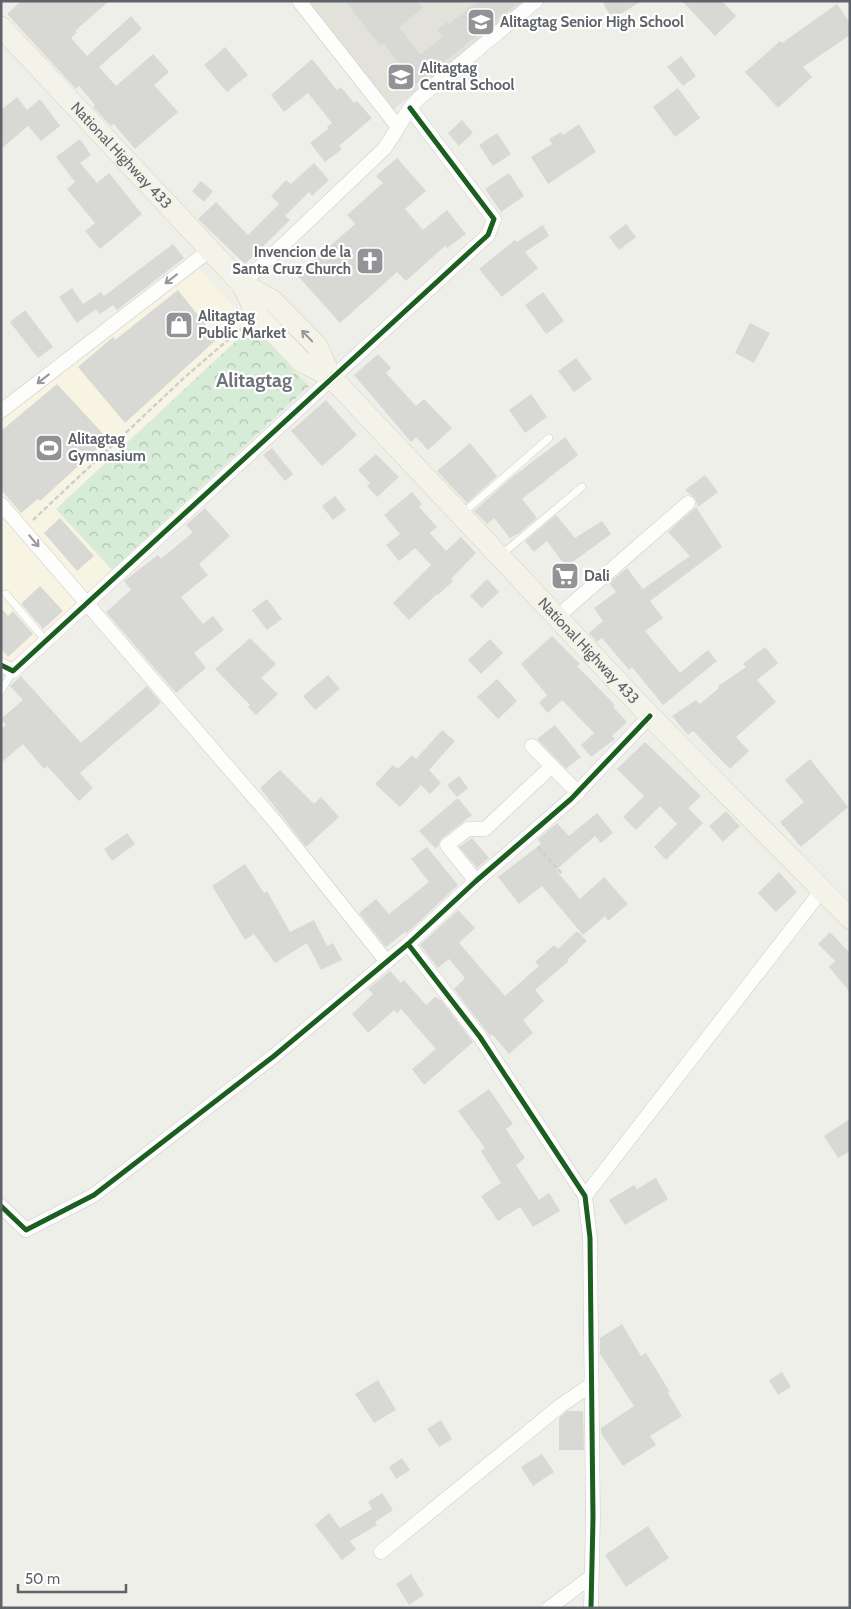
<svg xmlns="http://www.w3.org/2000/svg" width="851" height="1609" font-family="Cabin,sans-serif">
	<defs>
		<pattern id="forest-crowns" width="20" height="18" patternUnits="userSpaceOnUse" patternTransform="scale(1.25)"><rect width="20" height="18" fill="#d6ecd6"/><path d="M2 6a3 3 0 1 1 6 0M12 15a3 3 0 1 1 6 0" fill="none" stroke="#b1c3b2"/></pattern>
	</defs>
	<rect width="100%" height="100%" fill="#efefea"/>
	<path fill="#f8f4e4" d="M198 268 309 386 18 660 7 661 1 654V421Z"/>
	<path fill="#e2e1da" d="M306 1H527L393 110Z"/>
	<path fill="url(#forest-crowns)" d="M252 326 309 386 112 570 56 509Z"/>
	<path fill="#d8d8d5" d="M21 1H109L75 31 77 32 71 38 87 56 131 16 142 29 99 67 116 86 153 54 169 72 154 85 178 112 135 149 114 124 111 126 93 107 95 105 79 86 76 89 7 14Z
		M345 1H417L423 8 399 27 420 55 443 37 437 30 447 22 449 24 478 1H521L416 84 383 43 380 45Z
		M602 1H642L612 19Z
		M682 1H722L736 16 715 36Z
		M837 4 850 23V35L803 67 812 77 778 108 745 72 780 41 782 43Z
		M225 47 248 75 227 92 204 65Z
		M681 56 696 76 683 86 667 67Z
		M312 59 337 90 341 87 354 103 357 101 372 118 339 146 342 149 325 162 310 143 328 129 327 127 332 123 308 93 284 112 271 95Z
		M678 88 700 118 675 137 653 107Z
		M17 97 27 110 40 99 60 126 41 141 28 126 1 149V110Z
		M462 120 473 133 459 146 448 133Z
		M579 124 596 152 548 184 531 157 552 144 549 139 561 132 563 135Z
		M497 133 511 154 493 166 479 145Z
		M80 139 91 155 80 163 97 183 109 173 142 214 100 249 85 231 95 223 67 189 75 182 56 157Z
		M397 158 426 191 405 209 423 230 447 210 466 234 447 248 445 246 406 281 397 272 340 323 297 275 355 224 347 215 383 183 376 176Z
		M314 163 329 180 312 196 309 192 285 216 290 220 245 264 198 219 216 202 248 235 279 204 271 196 286 180 291 184Z
		M509 173 524 196 501 212 485 189Z
		M201 181 213 191 204 202 192 191Z
		M626 224 636 237 619 250 609 237Z
		M543 225 549 236 525 252 538 268 502 297 479 269 515 240 517 242Z
		M173 244 184 258 117 310 113 305 100 314 96 309 77 323 59 297 72 288 83 304 101 292 104 296Z
		M178 290 217 339 125 423 78 367 113 337 115 340Z
		M543 292 564 321 546 334 525 305Z
		M25 310 53 347 38 358 10 322Z
		M750 323 770 333 754 363 735 353Z
		M378 354 391 368 386 373 416 406 424 399 452 428 428 450 416 437 411 442 354 375Z
		M576 358 592 379 574 392 558 371Z
		M57 384 108 439 40 501 38 499 21 513 1 490V431Z
		M531 394 547 417 525 433 509 410Z
		M326 400 357 435 322 466 291 431Z
		M565 437 578 455 522 499 537 518 519 533 510 538 494 518 487 524 474 511 511 478Z
		M470 443 497 476 467 503 437 471Z
		M272 448 293 474 285 481 263 455Z
		M376 454 399 477 377 497 367 486 370 483 358 470Z
		M705 475 718 492 698 507 695 498 685 490Z
		M412 492 422 504 419 507 437 527 430 533 446 551 461 537 476 553 451 579 453 581 438 595 437 594 409 620 393 603 431 565 415 548 399 561 386 545 400 534 384 515Z
		M335 496 346 510 333 520 322 506Z
		M696 507 722 547 650 601 663 618 645 631 680 673 708 650 717 661 663 705 632 667 629 670 602 638 597 642 589 633 603 621 594 608 616 592 609 583 627 568 643 589 690 556 668 532Z
		M205 508 230 536 199 564 208 575 181 597 203 624 213 616 224 630 194 653 206 668 176 693 106 612 131 590 124 581 158 555 161 559 193 532 186 525Z
		M556 515 575 538 602 521 611 534 566 567 547 541 534 552 525 541Z
		M60 518 94 556 77 571 44 533Z
		M487 579 499 592 482 608 470 596Z
		M40 586 63 611 43 629 21 604Z
		M267 599 282 619 267 630 252 610Z
		M1 608 8 616 13 611 33 634 8 657 1 649Z
		M552 636 580 664 577 666 615 705 613 707 627 722 612 736 615 739 591 757 581 745 594 733 562 700 548 713 539 703 547 695 521 664Z
		M250 638 276 664 261 678 278 694 256 715 248 707 250 705 215 669Z
		M490 639 503 653 481 674 468 660Z
		M765 647 778 663 757 680 776 702 736 737 749 751 730 769 693 731 688 735 672 716 696 700 700 704 719 688 718 686 746 667 743 664Z
		M328 675 340 689 315 710 303 696Z
		M21 676 81 743 147 686 161 703 80 773 93 788 79 801 47 766 44 769 23 744 1 763V729L6 725 1 719 23 700 10 686Z
		M497 679 517 701 498 719 477 697Z
		M555 725 581 757 566 769 537 739Z
		M442 730 455 741 429 770 441 783 430 794 421 785 400 807 375 784 393 765 398 769 412 755 416 759Z
		M645 742 701 796 688 808 703 823 666 860 654 847 677 824 660 806 636 830 623 817 644 796 617 769Z
		M810 759 848 807 801 847 780 822 804 802 785 780Z
		M280 770 314 804 321 797 339 817 306 847 260 788Z
		M459 776 468 788 457 797 447 785Z
		M458 798 472 815 442 838 436 849 419 831Z
		M726 811 740 826 723 842 709 826Z
		M597 813 613 833 601 843 595 836 556 870 580 899 604 877 628 904 608 921 605 916 583 935 542 886 519 904 498 877 541 844 538 839 557 823 569 836Z
		M127 833 135 844 112 861 104 849Z
		M472 838 489 858 477 868 459 847Z
		M427 847 458 885 407 933 405 932 386 947 359 913 376 899 389 914 429 882 411 859Z
		M245 864 264 893 267 891 290 932 314 920 327 946 333 943 342 960 321 970 307 943 275 963 254 934 245 940 212 886Z
		M779 872 797 892 776 912 758 893Z
		M458 910 475 928 459 943 505 996 539 966 535 962 554 945 558 949 577 931 587 941 567 960 569 961 535 990 544 1001 523 1020 533 1033 509 1054 492 1034 490 1036 454 989 465 978 449 959 438 968 420 945Z
		M830 932 850 953V992L829 967 835 961 818 944Z
		M390 971 401 983 404 980 426 1005 435 997 441 1000 473 1042 424 1085 412 1069 436 1049 401 1009 397 1013 394 1010 368 1033 352 1014 373 994 368 989Z
		M489 1089 513 1124 506 1129 525 1158 516 1165 539 1200 549 1193 560 1211 533 1227 520 1207 498 1221 481 1196 501 1183 481 1151 485 1148 458 1111Z
		M850 1119V1151L838 1158 824 1136Z
		M656 1178 668 1199 625 1225 609 1200 634 1185 637 1189Z
		M622 1324 641 1356 646 1353 670 1392 668 1393 682 1416 650 1436 656 1445 623 1466 601 1433V1428L634 1406 600 1354V1338Z
		M782 1372 791 1387 778 1395 769 1380Z
		M378 1380 396 1410 374 1423 355 1394Z
		M567 1411H583L584 1450H559V1418Z
		M441 1420 452 1439 439 1447 427 1429Z
		M542 1454 554 1472 533 1486 521 1467Z
		M402 1458 410 1470 396 1479 389 1467Z
		M382 1493 393 1510 375 1522 377 1525 350 1541 356 1549 342 1560 315 1525 329 1513 340 1528 372 1509 368 1502Z
		M648 1526 669 1558 626 1587 605 1555Z
		M411 1574 424 1595 409 1605 396 1584Z"/>
	<g fill="none" stroke-linecap="round" stroke-linejoin="round">
		<defs>
			<path id="lane" d="M463 513 549 438
				M502 554 582 487
				M6 594 46 641
				M1 691 13 671"/>
			<path id="street" d="M299 1 398 127
				M242 284 385 148 410 108 419 98 536 1
				M1 411 210 250
				M1 504 277 824 387 962
				M558 616 688 503
				M1 665 13 671 488 235 494 219 410 108
				M532 746 578 793
				M476 881 447 845 468 829H485L551 767
				M408 944 480 1037 585 1196 590 1238 593 1518 591 1608
				M585 1196 822 890
				M1 1206 26 1230 94 1195 274 1056 408 944 476 881 571 799 650 716
				M381 1552 560 1406 592 1384
				M549 1608 592 1576"/>
			<g id="primary">
				<path id="s1" d="M1 27 242 284 272 300 317 346 331 377"/>
				<path id="s2" d="M242 284 257 315 301 361 331 377 650 716 850 918"/>
			</g>
		</defs>
		<use href="#lane" stroke="#cbcccb" stroke-width="8"/>
		<use href="#street" stroke="#cbcccb" stroke-width="15"/>
		<use href="#primary" stroke="#d8d1b6" stroke-width="22"/>
		<path stroke="#cbd1cf" stroke-width="2.5" stroke-dasharray="5 2.5" stroke-linecap="butt" d="M33 520 185 377 244 326
			M538 847 563 875"/>
		<use href="#lane" stroke="#fdfdfc" stroke-width="7"/>
		<use href="#street" stroke="#fdfdfc" stroke-width="14"/>
		<use href="#primary" stroke="#f4f3e9" stroke-width="21"/>
		<defs>
			<path id="cycleway" d="M1 665 13 671 488 235 494 219 410 108
				M408 944 480 1037 585 1196 590 1238 593 1518 591 1608
				M1 1206 26 1230 94 1195 274 1056 408 944 476 881 571 799 650 716"/>
		</defs>
		<use href="#cycleway" stroke="#fff" stroke-width="8"/>
		<use href="#cycleway" stroke="#1b5e20" stroke-width="5"/>
	</g>
	<defs><path id="oneway-shaft" d="M-6 0H5M1.5-3L5.5 0L1.5 3" fill="none" stroke-width="1.6" stroke-linecap="round" stroke-linejoin="round" transform="scale(1.25)"/></defs>
	<g stroke="#96989c">
		<use href="#oneway-shaft" transform="translate(171 279) rotate(142)"/>
		<use href="#oneway-shaft" transform="translate(43 379) rotate(142)"/>
		<use href="#oneway-shaft" transform="translate(34 541) rotate(50)"/>
	</g>
	<use stroke="#929596" href="#oneway-shaft" transform="translate(307 336) rotate(-134)"/>
	<defs>
		<symbol id="school-square" viewBox="-11 -11 22 22"><rect x="-9" y="-9" width="18" height="18" rx="4" fill="#919396" stroke="#fff"/><path d="M0-5L7-2L0 1L-7-2ZM-4 1L0 2.5L4 1V4Q0 6-4 4Z" fill="#fff"/></symbol>
		<symbol id="church-square" viewBox="-11 -11 22 22"><rect x="-9" y="-9" width="18" height="18" rx="4" fill="#919396" stroke="#fff"/><path d="M-1.2-6h2.4v3.5h3.3v2.4h-3.3V6h-2.4V-.1h-3.3v-2.4h3.3Z" fill="#fff"/></symbol>
		<symbol id="shop-square" viewBox="-11 -11 22 22"><rect x="-9" y="-9" width="18" height="18" rx="4" fill="#919396" stroke="#fff"/><path d="M-5-2.5h2.3a2.7 3.5 0 0 1 5.4 0H5L5.5 6h-11ZM-1.5-2.5h3a1.5 2.3 0 0 0-3 0Z" fill="#fff"/></symbol>
		<symbol id="stadium-square" viewBox="-11 -11 22 22"><rect x="-9" y="-9" width="18" height="18" rx="4" fill="#919396" stroke="#fff"/><path d="M0-5a6.5 5 0 1 0 0 10a6.5 5 0 1 0 0-10ZM-3.5-1.8h7v3.6h-7Z" fill="#fff"/></symbol>
		<symbol id="supermarket-square" viewBox="-11 -11 22 22"><rect x="-9" y="-9" width="18" height="18" rx="4" fill="#919396" stroke="#fff"/><path d="M-6-5.5h2.5l.6 2H6L4.5 2H-2.5L-4.4-4H-6ZM-1.5 3.2a1.3 1.3 0 1 0 .1 0ZM3 3.2a1.3 1.3 0 1 0 .1 0Z" fill="#fff"/></symbol>
	</defs>
	<g fill-rule="evenodd">
		<use href="#school-square" x="465" y="6" width="32" height="32"/>
		<use href="#school-square" x="385" y="61" width="32" height="32"/>
		<use href="#church-square" x="354" y="245" width="32" height="32"/>
		<use href="#shop-square" x="163" y="309" width="32" height="32"/>
		<use href="#stadium-square" x="33" y="432" width="32" height="32"/>
		<use href="#supermarket-square" x="549" y="560" width="32" height="32"/>
	</g>
	<g text-anchor="middle" dominant-baseline="central" stroke-width="4.5" stroke-linejoin="round" paint-order="stroke">
		<g font-size="15" font-weight="bold" fill="#5e6269" stroke="#fff" text-anchor="start">
			<text x="500" y="22">Alitagtag Senior High School</text>
			<text x="420" y="68">Alitagtag<tspan x="420" dy="17">Central School</tspan></text>
			<text x="351" y="252" text-anchor="end">Invencion de la<tspan x="351" dy="17">Santa Cruz Church</tspan></text>
			<text x="198" y="316">Alitagtag<tspan x="198" dy="17">Public Market</tspan></text>
			<text x="68" y="439">Alitagtag<tspan x="68" dy="17">Gymnasium</tspan></text>
			<text x="584" y="576">Dali</text>
		</g>
		<g font-size="15" fill="#5e6269" stroke="#fff">
			<text stroke="none"><textPath href="#s1" startOffset="176">National Highway 433</textPath></text>
			<text stroke="none"><textPath href="#s2" startOffset="508">National Highway 433</textPath></text>
		</g>
		<g font-size="20" font-weight="bold" fill="#6f747b" stroke="#fff">
			<text x="254" y="380">Alitagtag</text>
		</g>
	</g>
	<rect width="851" height="1609" fill="none" stroke="#5e6269" stroke-width="5"/>
	<path d="M18 1584v8h108v-8" fill="none" stroke="#5e6269" stroke-width="2.5"/>
	<text x="25" y="1584" font-size="15" fill="#5e6269" stroke="#ffffff" stroke-width="4" paint-order="stroke">50 m</text>
</svg>
